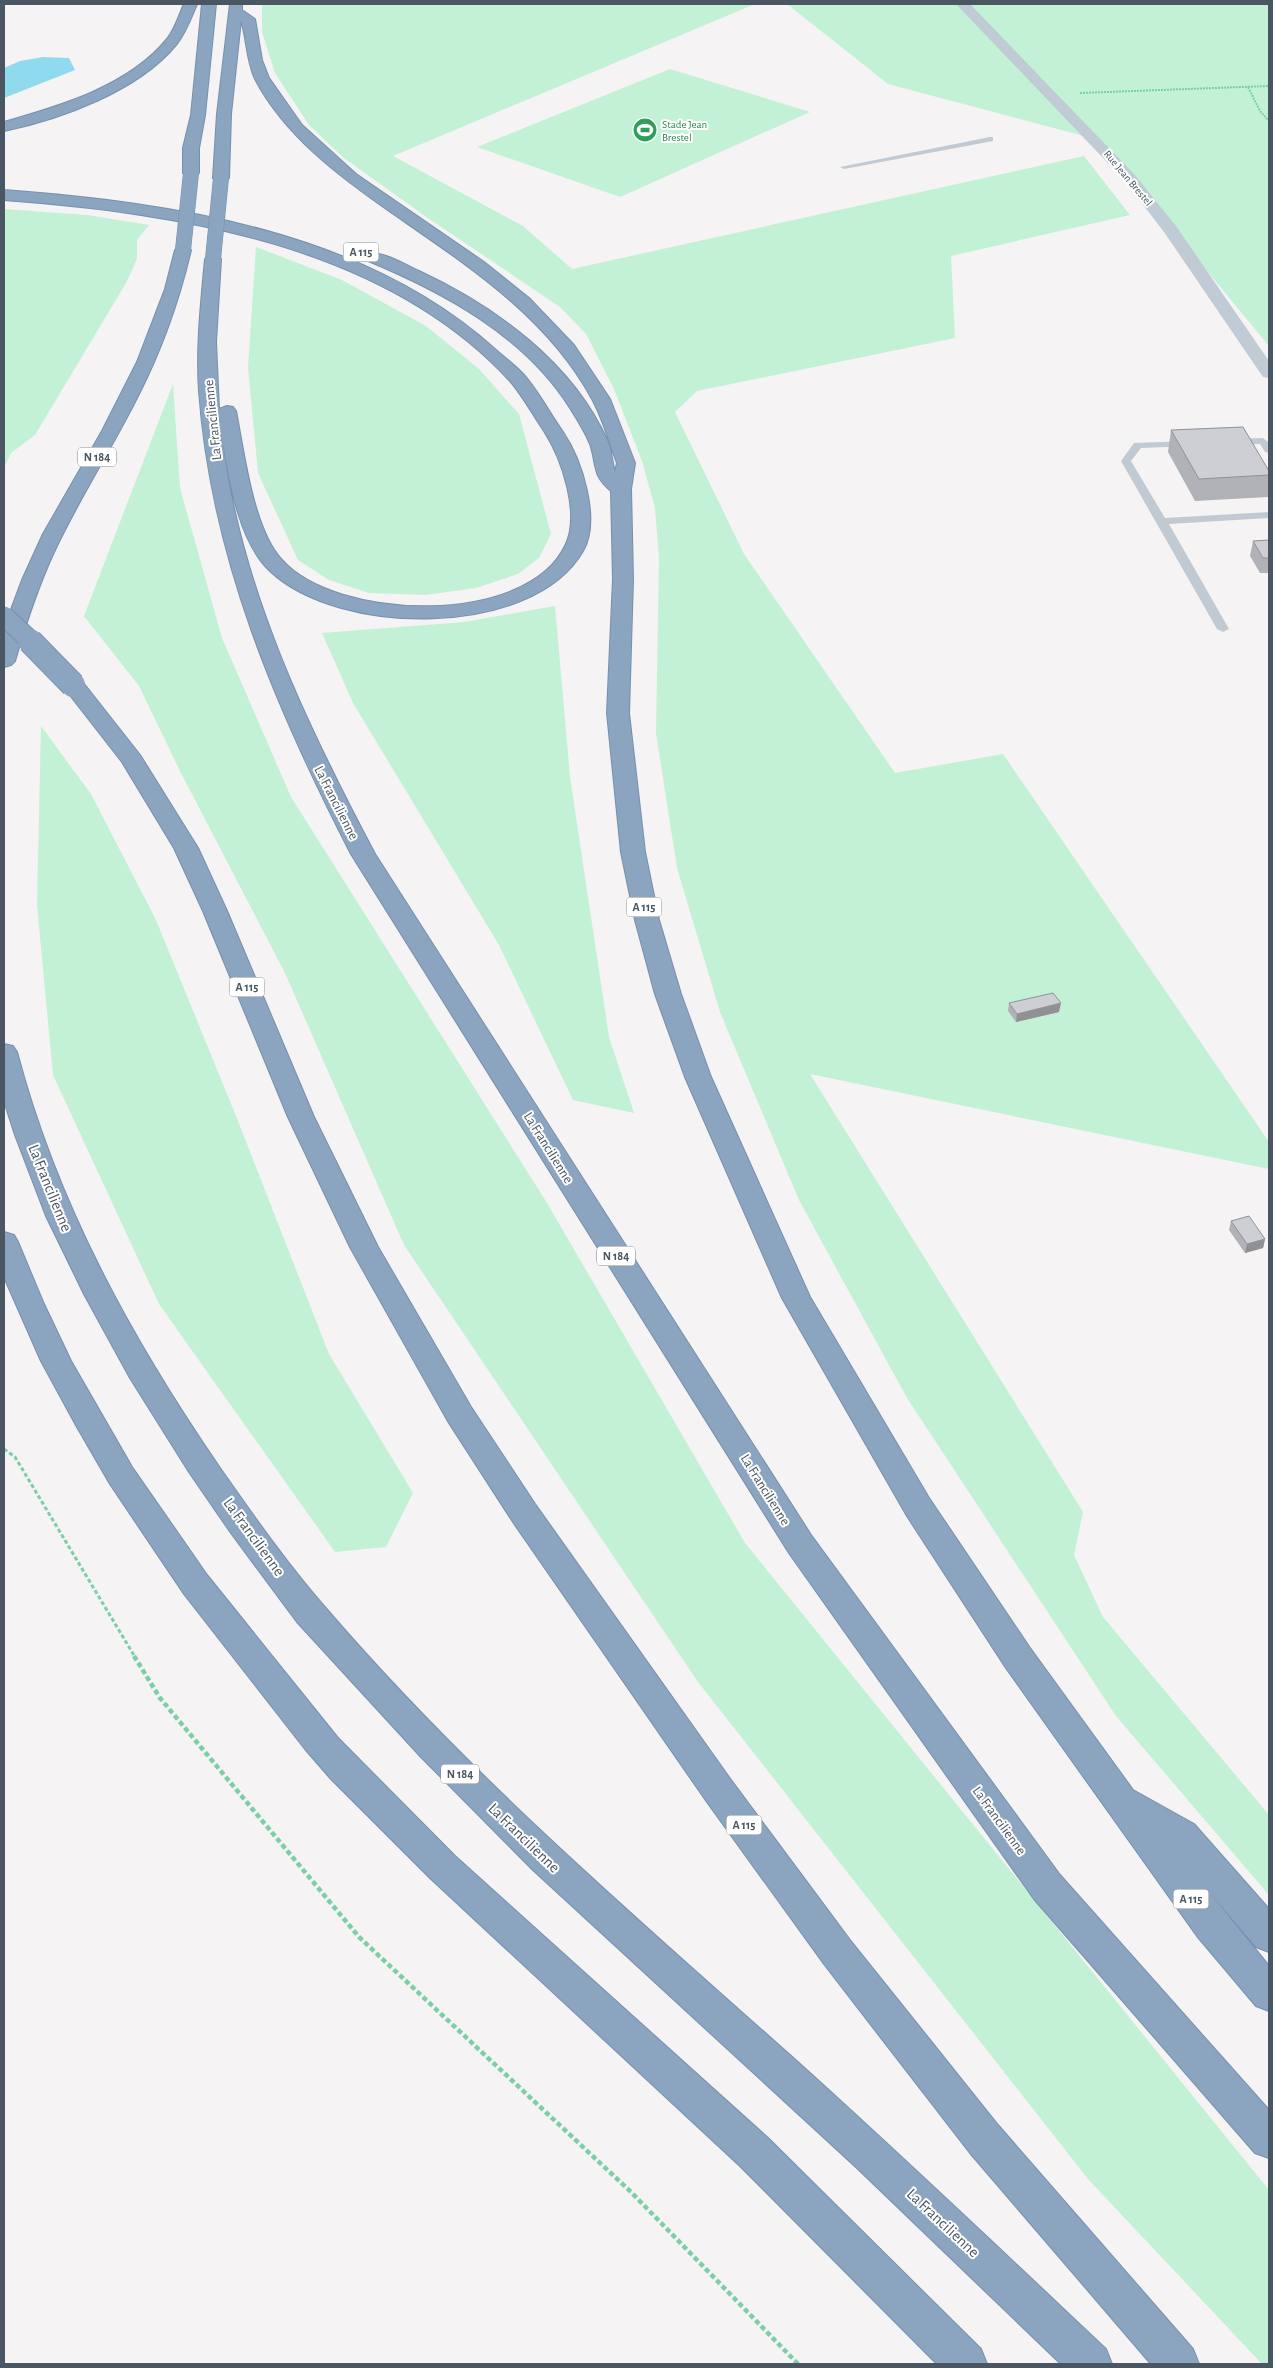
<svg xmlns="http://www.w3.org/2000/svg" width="1273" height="2368" font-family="'Alegreya Sans',sans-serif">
	<rect width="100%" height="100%" fill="#f5f3f3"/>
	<path fill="#c3f1d5" d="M262 4H755L393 156 523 226 572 269 1084 156 1130 215 951 256 955 338 697 391 675 412 744 554 895 773 1003 754 1269 1142V1169L810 1074 1083 1512 1074 1555 1103 1617 1269 1815V1895L1116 1716 907 1398 799 1200 720 1012 677 868 656 733 659 558 655 508 642 461 614 389 586 334 560 307 425 216 344 158 309 125 275 73 262 32Z
		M787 4H1269V346L1099 140 888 84Z
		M670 69 810 112 620 197 477 147Z
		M4 209 87 215 149 225 137 240V259L126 283 35 435 11 453 4 468Z
		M256 247 342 280 426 326 479 369 519 414 551 534 539 558 518 574 476 588 426 595 369 593 329 580 298 560 258 473 248 367Z
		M173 384 180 488 222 638 291 797 547 1203 745 1543 1269 2190V2364H1262L1088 2179 698 1682 404 1245 285 973 181 773 139 686 84 616Z
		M555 606 570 777 609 1037 634 1113 573 1100 499 945 353 703 322 633 464 622Z
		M41 726 91 794 156 920 236 1116 329 1354 413 1493 386 1547 335 1552 159 1304 53 1075 37 905Z"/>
	<path fill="#90daee" d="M43 57 69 58 75 70 4 98V68L20 61Z"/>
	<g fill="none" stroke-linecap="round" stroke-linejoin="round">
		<defs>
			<path id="highway" d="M184 4H197C191 18 186 33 176 45 138 91 61 119 4 131V122C60 106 129 86 167 39 175 29 179 15 184 4Z
				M202 4H216L205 115 199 148V173L191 178 183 173V148L191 115Z
				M230 4H242V10L255 19 262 60 269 78 302 125 356 174 484 262 529 298 574 345 610 399 635 463 631 489 633 579 629 713 645 852 659 920 681 994 711 1077 810 1297 929 1498 1030 1648 1133 1790 1194 1824 1269 1909V1952L1256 1947 1204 1886 1269 1966V2011L1256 2006 1197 1936 1006 1668 907 1516 782 1298 685 1077 655 994 635 920 621 852 607 713 613 579 611 491C592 476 597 465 590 444 585 432 577 419 570 408 524 335 443 292 366 260L364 257 366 254C382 250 405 265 419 271 496 307 573 363 608 442 612 452 612 462 615 472L617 463C609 442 603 419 592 399 548 317 467 265 392 213 340 177 285 136 255 79 246 60 247 39 241 20L231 114 229 178 226 181H216L213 178 217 114Z
				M4 190C174 203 365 231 496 350 505 358 516 366 524 375 539 392 550 414 563 432 582 460 601 520 583 551 532 639 338 636 270 571 238 541 229 478 222 437 239 585 306 724 375 854L811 1535 1060 1875 1269 2110V2158L1255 2153 1034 1899 789 1553 351 854C276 708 211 557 199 391 196 347 201 303 205 259L213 254 221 259 216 342 219 409 227 406 233 407 236 411C244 452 253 529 282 560 336 621 526 627 565 546 581 515 562 459 544 431 533 415 523 396 510 381 385 245 179 213 4 200Z
				M183 245 191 250C179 301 162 349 138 396 112 448 80 497 55 550 38 586 26 623 15 661L11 665 4 667V628L22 580 43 534 102 431 137 362 165 289 175 250Z
				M73 679 81 680 140 755 198 848 227 911 314 1117 378 1247 471 1407 535 1504 731 1780 850 1940 998 2125 1193 2349 1199 2364H1151L970 2153 824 1964 707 1802 513 1522 449 1423 350 1247 288 1117 203 911 174 848 122 762 62 685 65 680Z
				M4 1044 13 1046 17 1052C57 1204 132 1340 220 1468 255 1518 290 1568 330 1613 469 1774 631 1914 790 2055 897 2151 1001 2250 1106 2349L1112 2364H1061L857 2168 533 1870 421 1757 297 1622 231 1533 189 1472 130 1378 84 1294 46 1216 15 1135 4 1101Z
				M4 1232 14 1235 18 1242 43 1302 71 1361 132 1467 207 1575 338 1738 455 1856 768 2138 981 2349 987 2364H937L740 2166 430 1878 331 1779 305 1749 184 1594 110 1484 77 1427 41 1361 4 1277Z"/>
		</defs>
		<use href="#highway" stroke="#7690ad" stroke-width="2"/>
		<path stroke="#7ad0a6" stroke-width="2" stroke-dasharray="2 1" stroke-linecap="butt" d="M1248 87 1260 111 1269 121
			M1080 93 1269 86"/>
		<path stroke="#7ad0a6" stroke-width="3" stroke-dasharray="4 2.5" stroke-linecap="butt" d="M4 1449 15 1457 135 1657"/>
		<path stroke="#7ad0a6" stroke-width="4.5" stroke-dasharray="5 3" stroke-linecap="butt" d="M134 1656 160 1698 359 1937 631 2192 798 2364"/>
		<path fill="#c1cad2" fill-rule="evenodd" d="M990 137H993V141L844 169 840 167Z
			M1263 438 1269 443V453L1265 452 1260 444 1232 445 1227 442 1232 439Z
			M1189 441 1194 444 1193 446 1141 448 1131 461 1165 518 1269 512V518L1169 524 1229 629 1223 632 1217 629 1121 461 1134 443Z"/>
		<path fill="#c1cbd6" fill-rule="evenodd" d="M956 4H970L1134 174 1176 226 1269 361V378L1263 377 1164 232 1124 180Z"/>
		<use href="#highway" fill="#8ba5c1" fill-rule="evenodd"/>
		<defs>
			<path id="highway-bridge-far2" d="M183 250 191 173
				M213 259 221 178"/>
			<path id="highway-bridge-far1" d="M4 616 32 642"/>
			<path id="highway-bridge" d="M30 641 73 685"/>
		</defs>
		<use href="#highway-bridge-far2" stroke="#7690ad" stroke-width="16" stroke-linecap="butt"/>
		<use href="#highway-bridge-far1" stroke="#7690ad" stroke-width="21" stroke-linecap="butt"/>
		<use href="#highway-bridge" stroke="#7690ad" stroke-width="26" stroke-linecap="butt"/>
		<use href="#highway-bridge-far2" stroke="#8ba5c1" stroke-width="15"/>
		<use href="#highway-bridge-far1" stroke="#8ba5c1" stroke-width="19"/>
		<use href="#highway-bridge" stroke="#8ba5c1" stroke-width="24"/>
	</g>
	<path fill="#b0b2b7" d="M1171 430 1269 471V489L1268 497 1195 501 1168 452Z
		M1269 540V573H1260L1250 556 1253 541Z
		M1009 1003 1059 1012 1016 1022 1008 1011Z
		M1231 1221 1265 1239 1263 1248 1245 1253 1229 1230Z"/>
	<path fill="#909195" d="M1061 1003 1059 1012 1016 1022 1017 1014Z
		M1265 1239 1263 1248 1245 1253 1247 1244Z"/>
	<path fill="#cdcfd5" stroke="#909195" d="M1243 427 1269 471V475L1199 479 1171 430Z
		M1269 540V558H1263L1253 541Z
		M1053 993 1061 1003 1017 1014 1009 1003Z
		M1249 1216 1265 1239 1247 1244 1231 1221Z"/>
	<defs>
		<symbol id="stadium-disc" viewBox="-11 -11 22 22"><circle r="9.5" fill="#2e9e5b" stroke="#fff"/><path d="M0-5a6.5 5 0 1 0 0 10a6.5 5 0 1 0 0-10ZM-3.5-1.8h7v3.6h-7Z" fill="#fff"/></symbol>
	</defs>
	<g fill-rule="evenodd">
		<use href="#stadium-disc" x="631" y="116" width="28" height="28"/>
	</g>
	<g text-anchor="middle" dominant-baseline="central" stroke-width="4" stroke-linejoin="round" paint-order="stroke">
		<g font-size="11" fill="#27864d" stroke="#fff" text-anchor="start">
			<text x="662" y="124">Stade Jean<tspan x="662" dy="13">Brestel</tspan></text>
		</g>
		<g font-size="11" fill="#4a5661" stroke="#fff">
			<text transform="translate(1128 178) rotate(50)">Rue Jean Brestel</text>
		</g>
		<g fill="#fff" stroke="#808990" stroke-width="1">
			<rect x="343.5" y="242.5" width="35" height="19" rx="4"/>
			<rect x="78" y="447.5" width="38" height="19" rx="4"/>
			<rect x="626.5" y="897.5" width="35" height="19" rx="4"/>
			<rect x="229.5" y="977.5" width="35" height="19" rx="4"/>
			<rect x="597" y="1246.5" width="38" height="19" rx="4"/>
			<rect x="441" y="1764.5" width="38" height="19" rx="4"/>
			<rect x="726.5" y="1815.5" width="35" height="19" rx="4"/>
			<rect x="1173.5" y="1889.5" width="35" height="19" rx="4"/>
		</g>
		<g font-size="12" font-weight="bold" fill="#4a5661">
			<text x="361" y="252">A 115</text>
			<text x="97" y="457">N 184</text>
			<text x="644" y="907">A 115</text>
			<text x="247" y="987">A 115</text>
			<text x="616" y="1256">N 184</text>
			<text x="460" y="1774">N 184</text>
			<text x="744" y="1825">A 115</text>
			<text x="1191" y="1899">A 115</text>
		</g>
		<g font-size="14" fill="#4a5661" stroke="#fff">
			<text transform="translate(213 420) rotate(-96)">La Francilienne</text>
			<text transform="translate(336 803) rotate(63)">La Francilienne</text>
			<text transform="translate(548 1148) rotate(58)">La Francilienne</text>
			<text transform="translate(765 1490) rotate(58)">La Francilienne</text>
			<text transform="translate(999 1821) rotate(54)">La Francilienne</text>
		</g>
		<g font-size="16" fill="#4a5661" stroke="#fff">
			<text transform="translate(50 1188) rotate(68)">La Francilienne</text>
			<text transform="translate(254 1537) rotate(54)">La Francilienne</text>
			<text transform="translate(524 1838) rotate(44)">La Francilienne</text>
			<text transform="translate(943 2223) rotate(43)">La Francilienne</text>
		</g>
	</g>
	<rect width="1273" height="2368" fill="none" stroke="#4a5661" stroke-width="10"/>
</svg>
